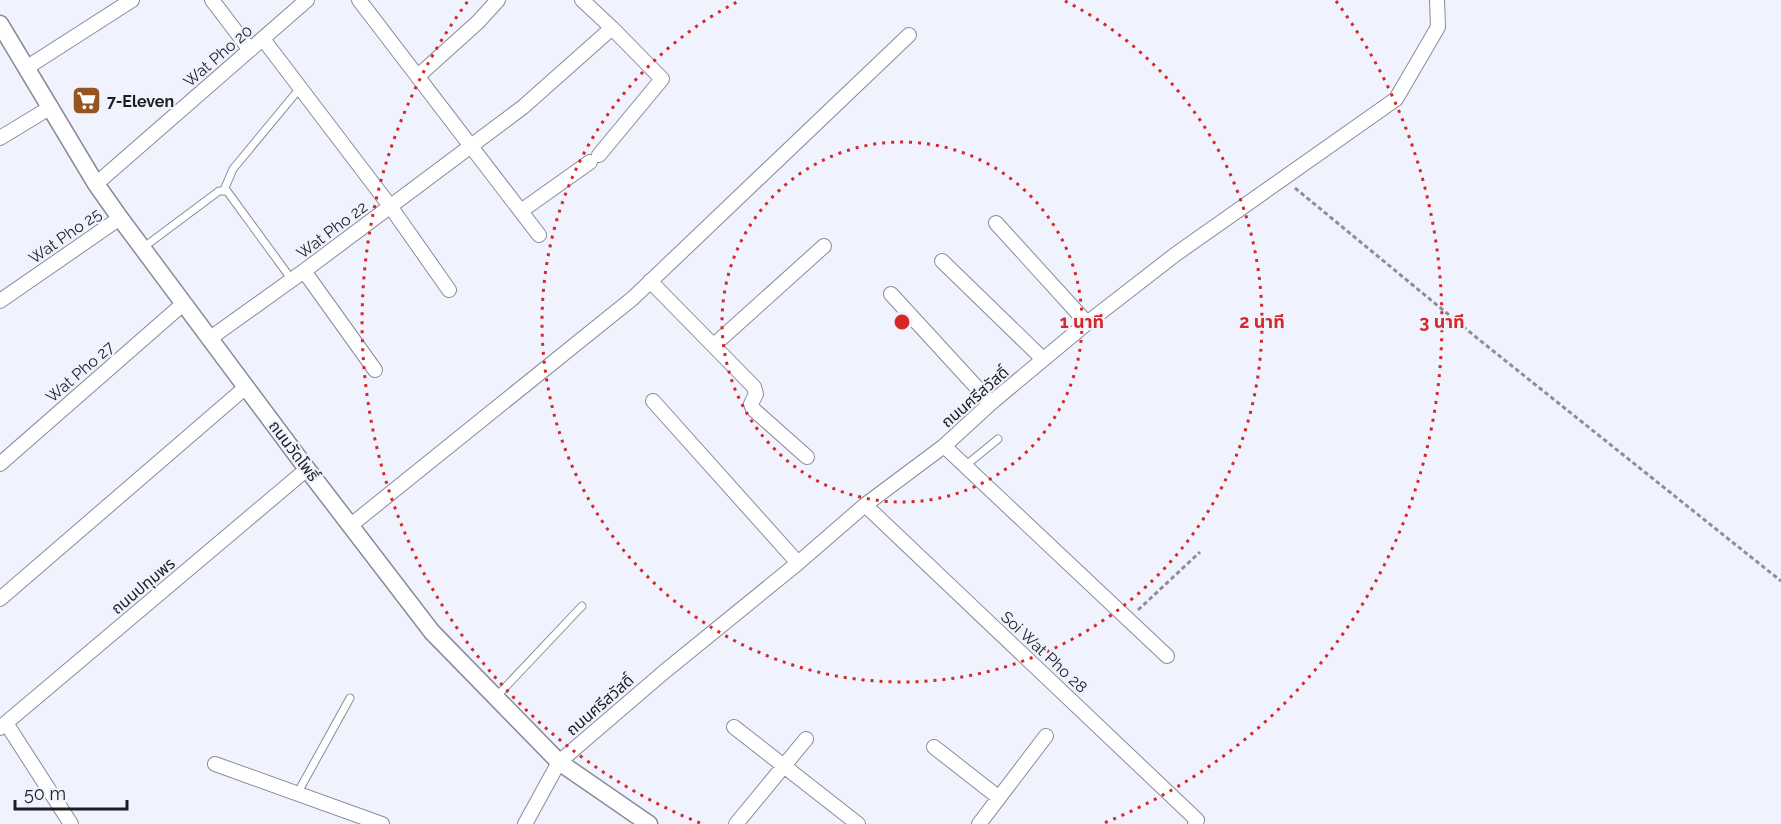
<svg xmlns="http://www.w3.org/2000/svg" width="1781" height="824" font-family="Raleway,'Noto Sans Thai',sans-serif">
	<rect width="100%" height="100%" fill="#f0f2fe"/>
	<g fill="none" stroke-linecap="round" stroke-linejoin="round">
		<defs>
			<path id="service" d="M224 190 233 169 300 88
				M144 247 219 191H227L292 280
				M965 466 998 439
				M496 697 582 606
				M297 794 350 698"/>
			<path id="minor" d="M212 0 250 50
				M359 0 539 235
				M263 39 390 206 449 290
				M26 68 132 0
				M418 76 478 22 498 0
				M0 138 51 107
				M599 155 662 79 612 28
				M96 184 307 0
				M521 211 590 162
				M996 223 1087 323
				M942 261 1043 359
				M304 271 375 370
				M650 281 754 387 756 394 751 404 753 409 807 457
				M891 294 991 403
				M0 301 120 218
				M209 339 304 271 523 107 612 28 582 0
				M714 345 824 246
				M653 401 798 563
				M944 446 1167 656
				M0 464 183 304
				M865 505 1197 820 1195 824
				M351 525 633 298 909 35
				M0 599 246 387
				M6 723 71 824
				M734 727 858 824
				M0 728 307 469
				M934 747 998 797
				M215 764 382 824
				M525 824 559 762 664 672 798 563 865 505 944 446 991 403 1087 323 1176 254 1396 99 1438 27 1437 0
				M736 824 806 739
				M979 824 1046 736"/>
			<path id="tertiary" d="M0 24 96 184 120 218 307 469 432 632 559 762 649 824"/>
		</defs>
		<use href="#service" stroke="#898c99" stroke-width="9"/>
		<use href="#minor" stroke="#898c99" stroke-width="16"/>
		<use href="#tertiary" stroke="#898c99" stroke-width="19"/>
		<path stroke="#8d8e97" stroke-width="3" stroke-dasharray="4.5 3" stroke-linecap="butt" d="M1295 188 1477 338 1781 581
			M1138 610 1200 552"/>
		<use href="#service" stroke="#fff" stroke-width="7"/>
		<use href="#minor" stroke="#fff" stroke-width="14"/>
		<use href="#tertiary" stroke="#fff" stroke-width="16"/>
	</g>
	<g fill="none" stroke="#d62828" stroke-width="3" stroke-dasharray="3 6">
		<circle cx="902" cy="322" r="180"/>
		<path d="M1065 1A360 360 0 1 1 739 1"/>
		<path d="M700 823A540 540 0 0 1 468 1M1336 1A540 540 0 0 1 1104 823"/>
	</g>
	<defs>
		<symbol id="supermarket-square" viewBox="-11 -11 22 22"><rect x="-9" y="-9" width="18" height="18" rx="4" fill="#95551f" stroke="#f0f2fe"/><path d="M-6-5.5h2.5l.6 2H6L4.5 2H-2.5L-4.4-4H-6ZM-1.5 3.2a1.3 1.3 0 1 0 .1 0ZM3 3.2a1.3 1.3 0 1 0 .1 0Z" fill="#fff"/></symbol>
	</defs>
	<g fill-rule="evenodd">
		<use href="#supermarket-square" x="70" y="84" width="33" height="33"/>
	</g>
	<g text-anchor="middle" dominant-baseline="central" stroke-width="4.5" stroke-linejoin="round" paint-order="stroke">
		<g font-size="16" fill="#1c1d22" stroke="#f0f2fe">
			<text transform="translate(218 56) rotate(-41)">Wat Pho 20</text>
			<text transform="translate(332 230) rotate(-37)">Wat Pho 22</text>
			<text transform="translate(65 236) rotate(-35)">Wat Pho 25</text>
			<text transform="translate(80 372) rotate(-41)">Wat Pho 27</text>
			<text transform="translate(975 397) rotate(-41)">ถนนศรีสวัสดิ์</text>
			<text transform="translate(294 451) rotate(53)">ถนนวัดโพธิ์</text>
			<text transform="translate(143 586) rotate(-40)">ถนนปทุมพร</text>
			<text transform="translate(1044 652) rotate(43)">Soi Wat Pho 28</text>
			<text transform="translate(600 705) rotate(-41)">ถนนศรีสวัสดิ์</text>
		</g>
		<g font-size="16" font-weight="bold" fill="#1c1d22" stroke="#f0f2fe" text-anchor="start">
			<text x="107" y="101">7-Eleven</text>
		</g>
	</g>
	<circle cx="902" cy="322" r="9" fill="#d62828" stroke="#f0f2fe" stroke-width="3"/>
	<g font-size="18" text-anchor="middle" font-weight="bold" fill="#d62828" stroke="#f0f2fe" stroke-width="4.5" stroke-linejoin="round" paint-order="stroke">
		<text x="1082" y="328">1 นาที</text>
		<text x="1262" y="328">2 นาที</text>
		<text x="1442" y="328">3 นาที</text>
	</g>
	<path d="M15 800v9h112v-9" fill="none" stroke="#1c1d22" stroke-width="3"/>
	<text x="24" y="800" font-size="18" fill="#1c1d22" stroke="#f0f2fe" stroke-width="4.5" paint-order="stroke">50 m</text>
</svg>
